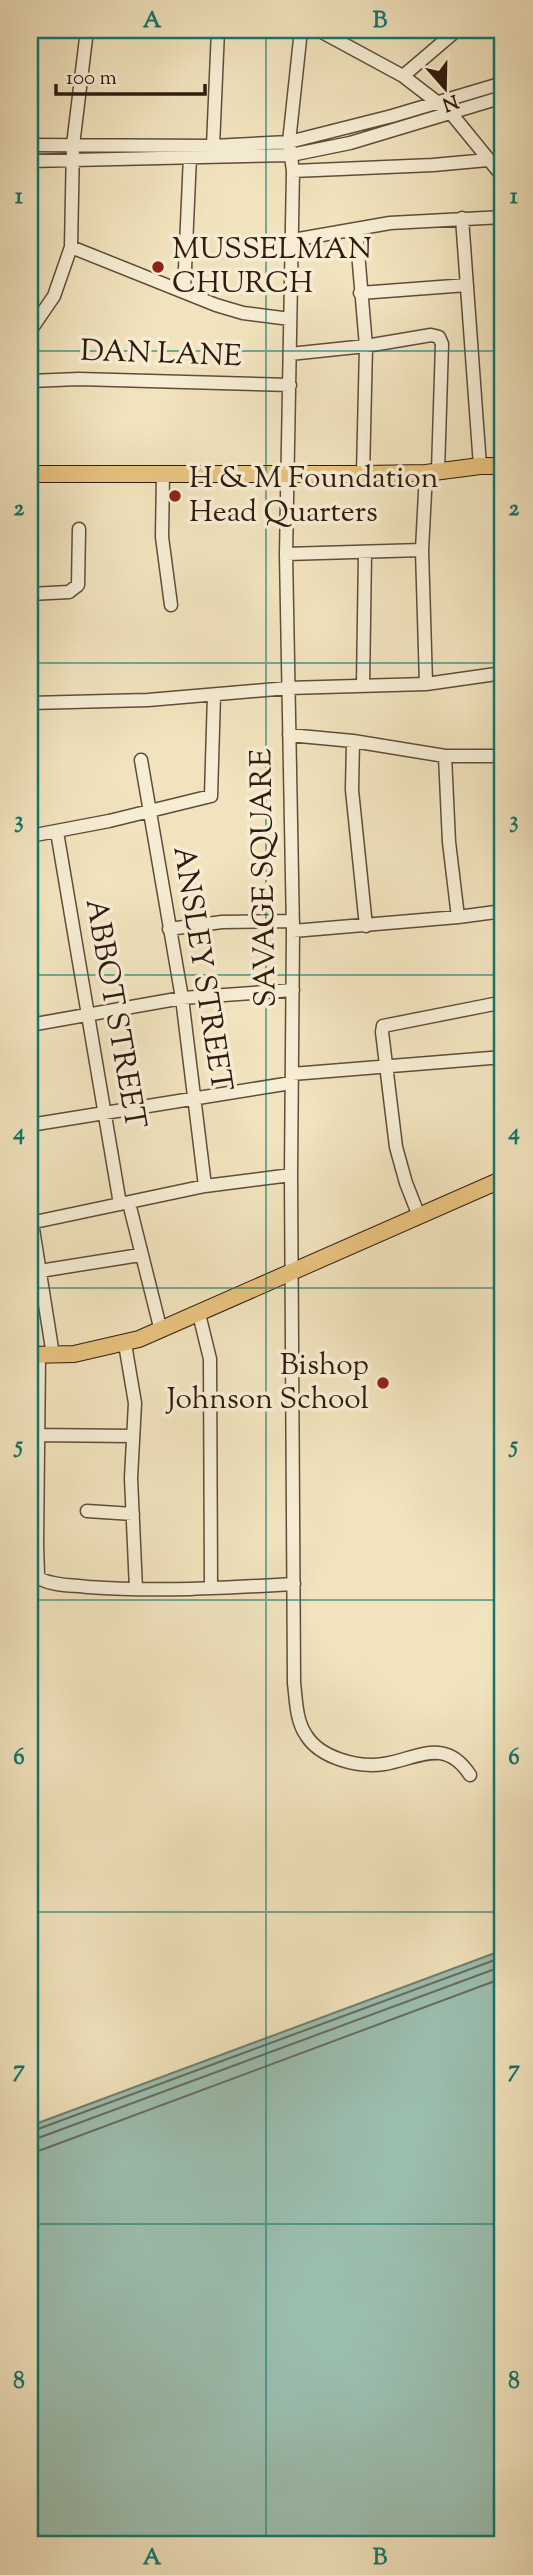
<svg xmlns="http://www.w3.org/2000/svg" width="533" height="2575" font-family="'Sorts Mill Goudy',serif">
	<rect width="100%" height="100%" fill="#f1e3bd"/>
	<filter id="stains"><feTurbulence type="fractalNoise" baseFrequency=".00286" numOctaves="4"/><feColorMatrix values="0 0 0 0 .2 0 0 0 0 .09 0 0 0 0 .02 0 0 0 .5 -.17"/></filter>
	<radialGradient id="worn" r=".72"><stop offset=".6" stop-color="#630" stop-opacity="0"/><stop offset="1" stop-color="#630" stop-opacity=".3"/></radialGradient>
	<path fill="#9bbeaf" stroke="#707d6f" stroke-width="2" d="M503 1950V2545H30V2126Z"/>
	<g fill="none" stroke-linecap="round" stroke-linejoin="round">
		<path stroke="#666c5f" stroke-width="2" d="M30 2132 503 1957
			M30 2141 503 1966
			M30 2152 41 2150 503 1978"/>
		<defs>
			<path id="minor" d="M301 30 289 142 293 171 286 554 293 931 291 1175 294 1683C296 1699 296 1721 306 1735 320 1758 358 1768 384 1764 419 1758 445 1737 470 1775
				M318 30 403 76 450 112 503 177
				M403 76 457 30
				M30 145 213 146 289 142 392 116 503 83
				M213 146 218 30
				M30 161 291 155 350 143 503 97
				M293 171 433 165 488 160
				M462 218 480 466
				M356 229 366 346 363 474
				M293 240 390 223 503 217
				M71 247 216 305 243 313 290 319
				M184 292 190 156
				M360 293 467 285
				M30 331 54 296 71 247 73 145 87 30
				M290 354 366 346 431 335 439 337 442 344 438 471
				M30 381 79 379 290 385
				M163 474 162 537 171 605
				M286 554 422 550
				M30 594 69 592 78 585 79 529
				M426 684 422 550 426 473
				M363 685 365 553
				M30 703 148 700 288 688 426 684 503 673
				M289 735 353 741 445 756H503
				M353 741 352 790 366 926
				M445 756 449 842 458 917
				M141 760 182 998 205 1186
				M57 832C77 956 98 1080 120 1204
				M30 836 109 821 211 796 214 695
				M169 929 222 922 293 921
				M293 931 458 917 503 911
				M30 1025 182 998 293 990
				M292 1074 503 1057
				M30 1125 291 1083
				M129 1203 161 1331
				M30 1210 53 1355
				M419 1216 406 1183 396 1147 382 1032 383 1026 494 1004 503 1009
				M30 1223 205 1186 291 1175
				M40 1271 140 1255
				M199 1314 210 1359 211 1588
				M125 1344 135 1403 131 1478 136 1589
				M39 1356 37 1544 38 1575 40 1579C55 1586 72 1585 88 1587 157 1592 225 1588 294 1584
				M37 1435 132 1436
				M87 1511 133 1514"/>
			<path id="major" d="M30 474H363L426 473 480 466H503
				M30 1355 74 1354 139 1339 503 1179"/>
		</defs>
		<use href="#minor" stroke="#604d3a" stroke-width="15"/>
		<use href="#major" stroke="#301b0f" stroke-width="18"/>
		<use href="#minor" stroke="#f6edd4" stroke-width="12"/>
		<use href="#major" stroke="#e8c27e" stroke-width="16"/>
	</g>
	<path fill="none" stroke="#0f766e" stroke-width="2" stroke-opacity="0.55" d="M266 30V2545M30 351H503M30 663H503M30 975H503M30 1288H503M30 1600H503M30 1912H503M30 2224H503"/>
	<g fill="#8f2418" stroke="#f6edd4" stroke-width="2.5">
		<circle cx="158" cy="267" r="7"/>
		<circle cx="175" cy="496" r="7"/>
		<circle cx="383" cy="1383" r="7"/>
	</g>
	<g text-anchor="middle" dominant-baseline="central" stroke-width="7" stroke-linejoin="round" paint-order="stroke">
		<g font-size="30" fill="#301b0f" stroke="#f6edd4" text-anchor="start">
			<text x="172" y="250">MUSSELMAN<tspan x="172" dy="34">CHURCH</tspan></text>
			<text x="189" y="479">H &amp; M Foundation<tspan x="189" dy="34">Head Quarters</tspan></text>
			<text x="369" y="1366" text-anchor="end">Bishop<tspan x="369" dy="34">Johnson School</tspan></text>
		</g>
		<g font-size="30" fill="#301b0f" stroke="#f6edd4">
			<text transform="translate(161 355) rotate(2)">DAN LANE</text>
			<text transform="translate(265 878) rotate(-91)">SAVAGE SQUARE</text>
			<text transform="translate(201 969) rotate(81)">ANSLEY STREET</text>
			<text transform="translate(114 1014) rotate(80)">ABBOT STREET</text>
		</g>
	</g>
	<rect width="533" height="2575" fill="none" stroke="#f1e3bd" stroke-width="77"/>
	<g transform="translate(445 88) rotate(160)" stroke="#f6edd4" stroke-width="5" paint-order="stroke">
	<path d="M0-5L12 26L0 18L-12 26Z" fill="#301b0f"/>
	<text y="-10" font-size="19" font-weight="bold" text-anchor="middle" fill="#301b0f">N</text>
	</g>
	<path d="M56 84v10h149v-10" fill="none" stroke="#301b0f" stroke-width="3.5"/>
	<text x="66" y="84" font-size="21" fill="#301b0f" stroke="#f6edd4" stroke-width="5" paint-order="stroke">100 m</text>
	<rect x="38" y="38" width="456" height="2498" fill="none" stroke="#0f766e" stroke-width="2.5"/>
	<g font-size="23" text-anchor="middle" font-weight="bold" fill="#0f766e">
		<text x="152" y="27">A</text>
		<text x="380" y="27">B</text>
		<text x="19" y="203">1</text>
		<text x="514" y="203">1</text>
		<text x="19" y="515">2</text>
		<text x="514" y="515">2</text>
		<text x="19" y="827">3</text>
		<text x="514" y="827">3</text>
		<text x="19" y="1139">4</text>
		<text x="514" y="1139">4</text>
		<text x="19" y="1452">5</text>
		<text x="514" y="1452">5</text>
		<text x="19" y="1764">6</text>
		<text x="514" y="1764">6</text>
		<text x="19" y="2076">7</text>
		<text x="514" y="2076">7</text>
		<text x="19" y="2388">8</text>
		<text x="514" y="2388">8</text>
		<text x="152" y="2564">A</text>
		<text x="380" y="2564">B</text>
	</g>
	<rect width="100%" height="100%" filter="url(#stains)"/>
	<rect width="100%" height="100%" fill="url(#worn)"/>
</svg>
